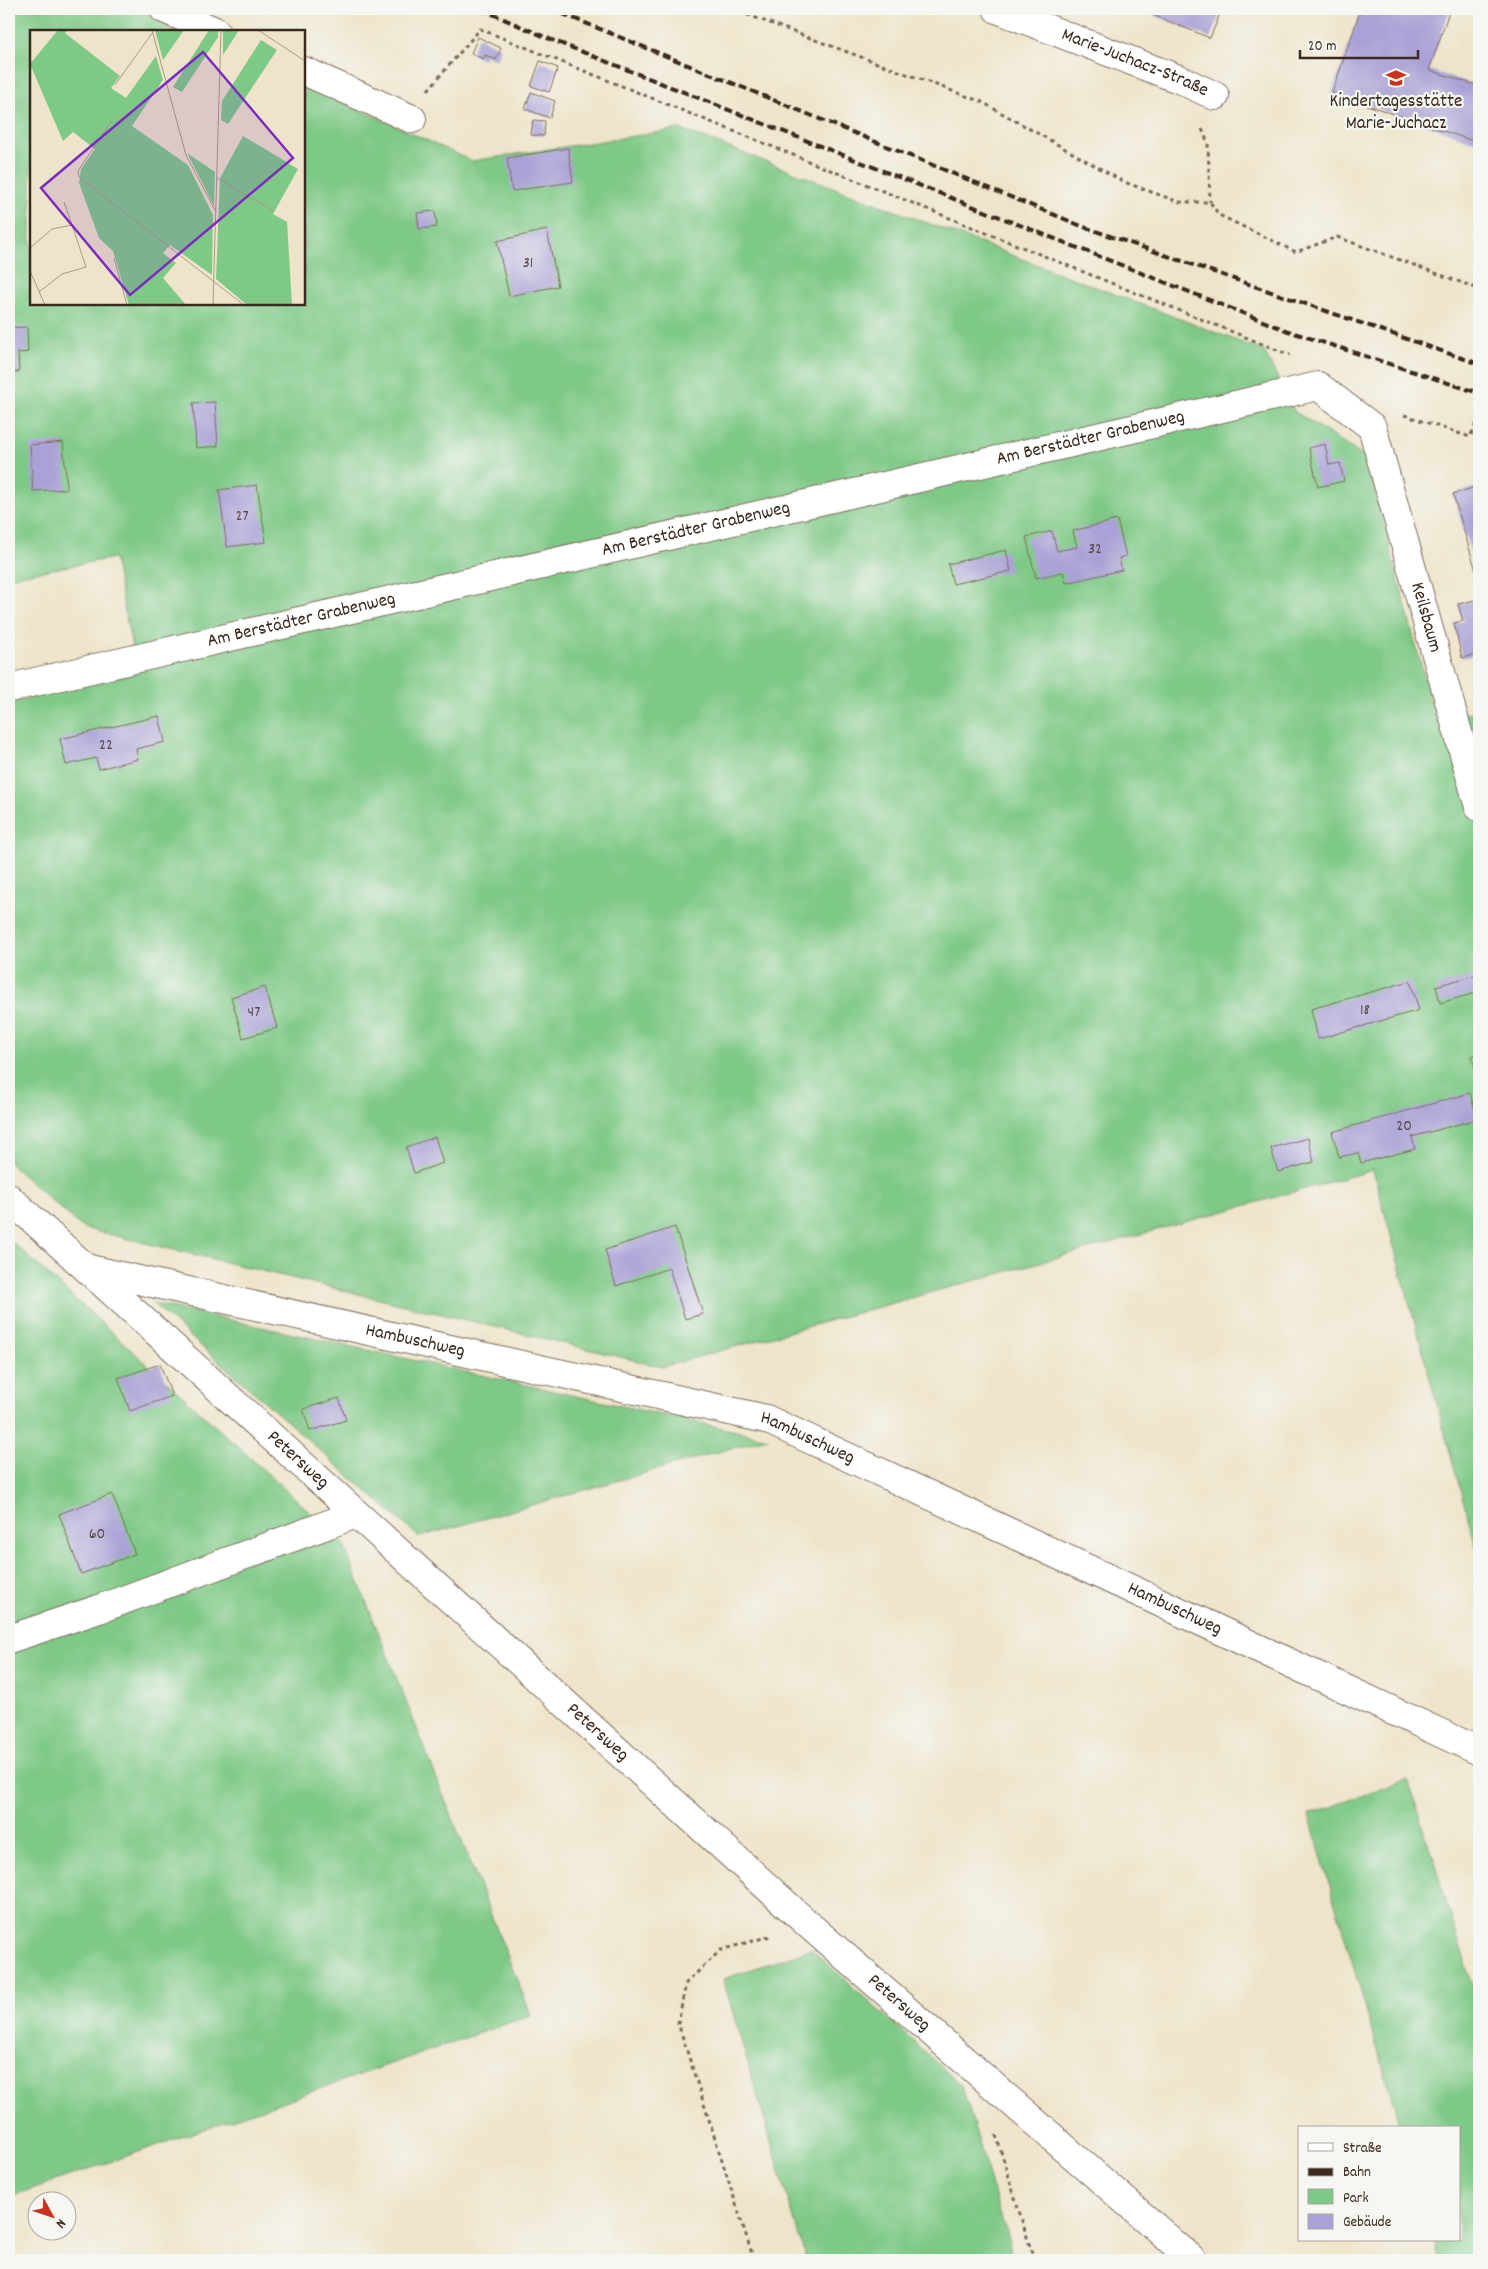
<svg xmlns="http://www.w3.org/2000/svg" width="1488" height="2269" font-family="Dekko,sans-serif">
	<rect width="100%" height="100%" fill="#f6f6f2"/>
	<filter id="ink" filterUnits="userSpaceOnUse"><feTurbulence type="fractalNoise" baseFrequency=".02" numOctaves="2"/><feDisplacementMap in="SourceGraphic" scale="10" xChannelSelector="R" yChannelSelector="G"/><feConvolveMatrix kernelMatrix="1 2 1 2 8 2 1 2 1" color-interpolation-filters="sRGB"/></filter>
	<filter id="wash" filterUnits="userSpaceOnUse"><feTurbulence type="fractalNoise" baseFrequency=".0096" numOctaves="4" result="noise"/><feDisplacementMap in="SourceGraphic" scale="20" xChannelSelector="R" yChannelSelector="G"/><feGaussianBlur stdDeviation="1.12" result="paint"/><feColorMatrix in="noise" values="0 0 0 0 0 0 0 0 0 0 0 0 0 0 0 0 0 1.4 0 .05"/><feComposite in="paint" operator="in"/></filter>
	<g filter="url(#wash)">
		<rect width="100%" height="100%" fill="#eee4c9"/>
		<path fill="#7ec986" stroke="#5c7a52" d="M9 9H136L187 31H31V304H304V84L472 161 680 129 1264 351 1294 411 1366 458 1436 721 1479 710V1558L1373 1170 662 1367 83 1228 9 1163V703L137 672 114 558 9 577Z
			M9 1239 342 1541 531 2015 9 2197Z
			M152 1303 768 1438 419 1537Z
			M1408 1779 1479 2006V2260H1440L1434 2240H1459V2128H1401L1309 1815Z
			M811 1949 962 2086 1014 2260H806L723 1979Z"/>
		<g id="blocks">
			<path fill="#aaa2d6" d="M1138 9H1222L1210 38Z
				M1361 9H1450L1429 70 1479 86V143L1332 93Z
				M478 37 501 48 496 60 485 55 483 59 471 53Z
				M540 61 558 68 549 92 531 86Z
				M531 92 555 101 550 118 525 109Z
				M533 120 545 121 544 136 531 135Z
				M568 148 573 182 512 191 507 158Z
				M435 211 437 227 419 229 417 213Z
				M547 230 558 286 509 296 497 241Z
				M27 327 28 352 18 353 19 372 9 373V328Z
				M215 402 218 446 196 448 193 403Z
				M63 442 67 489 33 491 30 445Z
				M1325 444 1329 465 1340 463 1344 481 1318 487 1309 448Z
				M257 485 266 542 227 547 219 490Z
				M1479 486V581L1453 494Z
				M1117 520 1126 556 1119 558 1122 570 1066 583 1063 572 1036 578 1026 537 1052 531 1057 551 1077 547 1073 531Z
				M1006 550 1011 571 953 584 948 564Z
				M1479 599V654L1462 658 1454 623 1463 621 1458 604Z
				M159 716 165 742 136 749 138 759 99 769 96 758 66 765 60 739Z
				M1479 974V992L1440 1003 1436 986Z
				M1410 981 1419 1010 1318 1039 1311 1009Z
				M265 987 277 1028 243 1038 231 997Z
				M1479 1054V1071L1476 1072 1472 1056Z
				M1470 1093 1477 1119 1412 1137 1415 1149 1361 1163 1358 1153 1339 1157 1332 1132Z
				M435 1137 443 1163 414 1173 406 1147Z
				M1308 1138 1314 1162 1278 1172 1271 1148Z
				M675 1227 703 1314 685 1319 669 1268 616 1286 605 1250Z
				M160 1364 172 1396 130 1411 118 1378Z
				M339 1398 346 1420 310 1431 303 1409Z
				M112 1494 135 1554 81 1574 59 1514Z"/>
		</g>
	</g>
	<g filter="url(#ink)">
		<use href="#blocks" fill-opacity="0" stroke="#7a6b5a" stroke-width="1"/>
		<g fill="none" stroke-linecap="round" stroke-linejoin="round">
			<defs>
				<g id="minor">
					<path d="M164 9 215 31"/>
					<path id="s1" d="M997 9 1181 80 1215 96"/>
					<path d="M304 71 412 119"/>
					<path id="s2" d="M9 688 1318 386 1372 427 1479 807"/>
					<path id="s3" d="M9 1198 810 1926 1193 2260"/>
					<path id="s4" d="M89 1269 766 1419 1479 1751"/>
					<path d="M9 1639 99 1609 356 1514"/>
				</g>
			</defs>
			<use href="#minor" stroke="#7a6b5a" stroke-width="30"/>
			<path stroke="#7a6b5a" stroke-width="3" stroke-dasharray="4 4" stroke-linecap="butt" d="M732 9 982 102 1124 182 1179 202H1210L1219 215 1296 252 1337 237 1479 289
				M428 90 480 29 1290 355
				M1202 129 1208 143 1210 202
				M1404 415 1470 437 1479 417
				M996 2135 1034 2260
				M754 2260 678 2023 686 1983 721 1950 770 1936"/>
			<use href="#minor" stroke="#fff" stroke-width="28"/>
			<path stroke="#3b2a1e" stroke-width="4" stroke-dasharray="8 4" stroke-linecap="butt" d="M481 9 552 40 1288 331 1479 393
				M551 9 1084 227 1479 364"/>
		</g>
	</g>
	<defs>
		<symbol id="school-bare" viewBox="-9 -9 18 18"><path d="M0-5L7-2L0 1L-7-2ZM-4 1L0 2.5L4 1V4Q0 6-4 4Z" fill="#c8321e" stroke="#f6f6f2" stroke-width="2.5" paint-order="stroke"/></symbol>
	</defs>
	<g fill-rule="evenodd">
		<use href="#school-bare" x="1382" y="64" width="28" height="28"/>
	</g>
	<g text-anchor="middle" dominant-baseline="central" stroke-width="4.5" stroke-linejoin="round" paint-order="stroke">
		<g font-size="16" fill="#57484c">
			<text x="528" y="263">31</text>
			<text x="242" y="516">27</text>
			<text x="1095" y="549">32</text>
			<text x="106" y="745">22</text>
			<text x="1365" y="1010">18</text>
			<text x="254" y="1012">47</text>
			<text x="1404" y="1126">20</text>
			<text x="97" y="1534">60</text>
		</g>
		<g font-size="19" fill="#3b2a1e" stroke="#f6f6f2">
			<text stroke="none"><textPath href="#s1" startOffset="148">Marie-Juchacz-Straße</textPath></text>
			<text stroke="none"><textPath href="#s2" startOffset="1110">Am Berstädter Grabenweg</textPath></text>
			<text stroke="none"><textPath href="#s2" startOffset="705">Am Berstädter Grabenweg</textPath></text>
			<text stroke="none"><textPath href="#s2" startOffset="1609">Keilsbaum</textPath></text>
			<text stroke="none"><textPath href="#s2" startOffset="300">Am Berstädter Grabenweg</textPath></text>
			<text stroke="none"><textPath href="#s4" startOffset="334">Hambuschweg</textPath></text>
			<text stroke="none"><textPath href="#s4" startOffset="739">Hambuschweg</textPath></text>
			<text stroke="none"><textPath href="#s3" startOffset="390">Petersweg</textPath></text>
			<text stroke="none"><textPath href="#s4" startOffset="1144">Hambuschweg</textPath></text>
			<text stroke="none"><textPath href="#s3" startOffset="795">Petersweg</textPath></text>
			<text stroke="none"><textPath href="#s3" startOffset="1200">Petersweg</textPath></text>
		</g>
		<g font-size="19" fill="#3b2a1e" stroke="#f6f6f2">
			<text x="1396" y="102">Kindertagesstätte<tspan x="1396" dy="22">Marie-Juchacz</tspan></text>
		</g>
	</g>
	<g transform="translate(30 30)">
		<rect width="275" height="275" fill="#eee4c9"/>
		<path d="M28 0H37L35 3 90 46 81 58 96 68 126 26 133 50 102 96 158 135 183 185 182 245 140 215 133 223 146 233 133 248 156 275H99L83 221 69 208 49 153 51 139 65 119 43 102 33 111 0 34ZM125 0H154L133 30ZM179 0H188V7L152 62 143 57ZM193 0H209L193 25ZM231 10 247 20 198 94 191 90 192 71ZM213 106 268 139 243 184 257 192 262 275H217L186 249 190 148ZM157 123 185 142 184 176Z" fill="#7ec986"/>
		<path fill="none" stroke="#a69a85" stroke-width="1" d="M122 0 156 125 186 182M228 0 275 31M85 55 123 2M83 89 48 141 49 147 214 275M187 148 244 181M34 172 42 195M0 218 22 199 42 195 56 237 32 244 9 262M84 228 97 275M0 241 15 275M183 275 191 0"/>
		<path fill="#7b2cbf" fill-opacity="0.15" stroke="#7b2cbf" stroke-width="2.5" d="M173 22 263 128 100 265 11 158Z"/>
		<rect width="275" height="275" fill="none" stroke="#3b2a1e" stroke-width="2.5"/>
	</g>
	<rect width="1488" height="2269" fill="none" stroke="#f6f6f2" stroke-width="30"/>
	<rect x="1298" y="2126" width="162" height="115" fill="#f6f6f2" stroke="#aba49d"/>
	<rect x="1308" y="2143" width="25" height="8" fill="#ffffff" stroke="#aba49d"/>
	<text x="1343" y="2152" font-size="15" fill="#3b2a1e">Straße</text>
	<rect x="1308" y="2168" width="25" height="8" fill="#3b2a1e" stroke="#aba49d"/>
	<text x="1343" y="2176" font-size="15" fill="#3b2a1e">Bahn</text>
	<rect x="1308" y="2189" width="25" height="15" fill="#7ec986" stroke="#aba49d"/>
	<text x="1343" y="2202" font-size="15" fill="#3b2a1e">Park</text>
	<rect x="1308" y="2214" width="25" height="15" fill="#aaa2d6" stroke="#aba49d"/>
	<text x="1343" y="2226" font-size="15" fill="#3b2a1e">Gebäude</text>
	<g transform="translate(52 2216) rotate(130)"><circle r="24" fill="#f6f6f2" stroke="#aba49d"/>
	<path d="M0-4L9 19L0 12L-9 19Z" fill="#c8321e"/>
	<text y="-8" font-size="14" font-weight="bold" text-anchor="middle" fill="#3b2a1e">N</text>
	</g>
	<path d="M1300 50v8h118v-8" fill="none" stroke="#3b2a1e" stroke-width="2.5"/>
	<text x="1308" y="50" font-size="15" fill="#3b2a1e" stroke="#f6f6f2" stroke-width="4" paint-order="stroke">20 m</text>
</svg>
